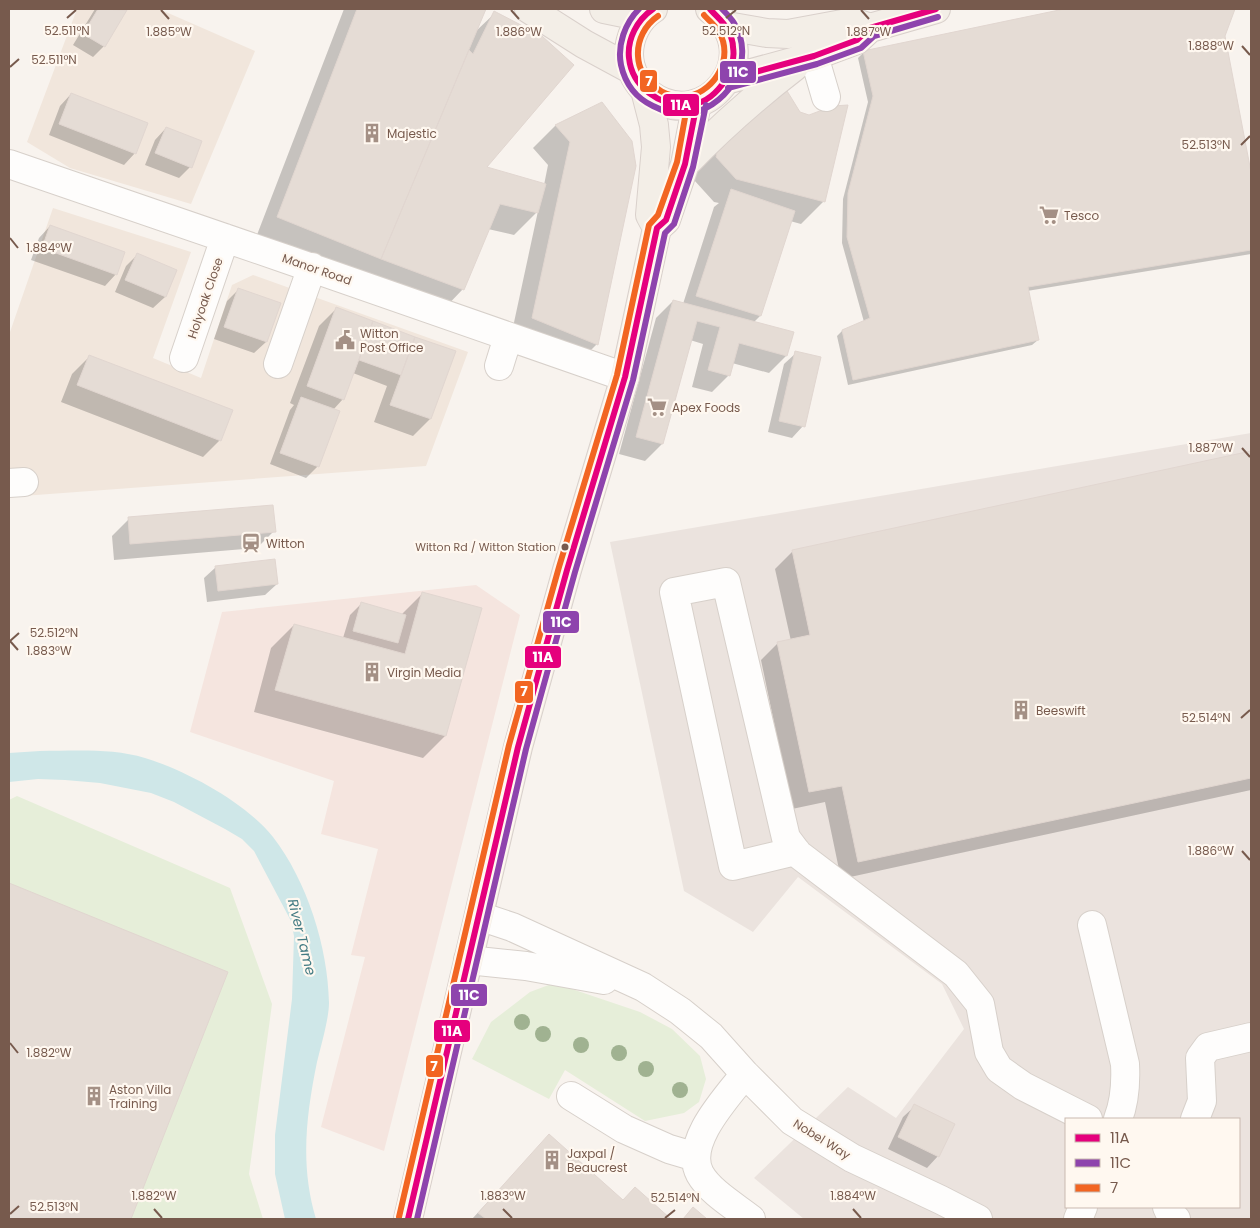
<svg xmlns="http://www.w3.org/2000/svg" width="1260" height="1228" font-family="Poppins,sans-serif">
	<rect width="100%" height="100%" fill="#f8f3ee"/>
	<path fill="#f1e6dc" d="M77 9H159L255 51 191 204 70 168 27 142Z
		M53 208 191 252 153 358 201 378 232 285 253 275 468 352 426 466 9 497V332H10Z"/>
	<path fill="#f5e5df" d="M476 585 520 615 384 1151 321 1127 365 957 351 955 378 849 321 834 334 781 190 732 222 612Z"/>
	<path fill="#ebe3de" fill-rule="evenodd" d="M1251 433V1219H804L754 1178 848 1087 896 1118 964 1029 942 984 798 877 753 932 684 891 610 542ZM1066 1119H1239V1207H1066Z"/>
	<path fill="#e6eed9" d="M17 796 230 888 272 1004 249 1174 263 1219H9V800Z
		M554 983 640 1012 672 1029 700 1056 706 1079 699 1102 684 1113 645 1121 565 1070 549 1099 472 1059 491 1022 530 992Z"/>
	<path fill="#cfe7e8" d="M40 751C74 751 112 748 145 758 187 771 245 802 273 837 307 881 328 947 329 1003 329 1018 321 1046 317 1062 306 1116 300 1166 316 1219H285L275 1174V1135L292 999 294 936 291 921 254 851 242 839 225 829 174 802 151 793 100 783 65 780 38 779 9 782V753Z"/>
	<path fill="#0003" d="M95 9H122L125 10 104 46 93 57 73 45Z
		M344 9H485L475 32 495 13 485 168 544 185 548 165 533 148 555 126 602 103 597 344 574 367 510 341 538 211 514 235 488 229 463 289 441 312 255 240Z
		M1070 9H1234L1224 36 1251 179V254L1027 291 1038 340 1032 345 848 385 837 336 842 331 864 322 842 243 843 199 868 102 858 58 864 52Z
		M71 94 135 153 124 165 49 135 60 106Z
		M166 128 190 167 179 178 145 165 155 140Z
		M721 140 824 201 801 224 790 221 760 316 753 323 786 356 769 373 732 363 729 375 712 392 692 387 703 344 690 340 662 444 645 461 619 454 656 318 673 301 683 304 714 207 719 203 714 202 694 180 698 163Z
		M50 226 116 274 105 286 31 260 39 238Z
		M137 255 175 270 165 297 153 308 115 292 126 266Z
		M238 290 279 304 266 342 254 353 214 339 227 301Z
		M336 309 454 352 430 419 413 436 374 422 387 386 353 373 343 399 333 410 318 466 306 478 270 464 290 410 294 405 290 403 319 326Z
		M796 353 803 426 792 438 768 432 784 364Z
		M89 357 220 440 203 457 61 402 72 374Z
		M1251 453V790L841 879 825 802 792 809 761 660 778 643 791 641 775 569 792 552Z
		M129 519 274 531 257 548 114 560 112 536Z
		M216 567 277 584 265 595 207 602 204 578Z
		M423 593 445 736 423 758 254 712 271 648 294 625 343 638 350 615 361 604 401 615Z
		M9 885 226 973 130 1219H9Z
		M915 1106 938 1156 927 1168 888 1149 903 1117Z
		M549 1136 622 1202 635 1189 669 1219H472Z"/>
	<path fill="#e5dcd5" stroke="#e1d6d0" d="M98 9 127 10 105 47 83 34Z
		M357 9H486L381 259 277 217Z
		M1064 9H1235L1225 36 1251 172V250L1028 287 1039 340 853 380 842 330 870 318 847 237 848 193 873 96 863 51Z
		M494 11 542 36 574 65 487 167 546 184 538 213 500 204 464 290 381 259 469 50 473 54Z
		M784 86 800 112 809 115 833 106 848 105 825 202 736 179 716 157 720 139Z
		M71 93 148 123 136 154 59 124Z
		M602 102 632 141 636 166 598 345 532 318 570 142 555 125Z
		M166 127 202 141 192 168 155 153Z
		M731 189 795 211 761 316 696 296Z
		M50 225 125 252 117 275 42 248Z
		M137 253 177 270 166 297 125 280Z
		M238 288 281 303 267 342 224 327Z
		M673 300 794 332 787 356 739 343 730 376 708 370 720 327 697 321 663 444 636 437Z
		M336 307 373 321 344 400 307 386Z
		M373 321 415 337 401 375 359 360Z
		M415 337 456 351 431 419 390 405Z
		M795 351 821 357 805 427 779 421Z
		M89 355 233 410 221 441 77 385Z
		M301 397 340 411 319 467 280 453Z
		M1251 451V778L858 862 842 786 809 792 777 642 810 635 792 550Z
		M273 505 276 532 130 544 128 517Z
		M275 559 278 584 218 591 215 566Z
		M422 592 482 608 446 736 275 690 294 624 405 654Z
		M361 602 406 615 398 643 353 631Z
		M9 883 228 972 131 1219H9Z
		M914 1104 955 1124 939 1157 898 1137Z
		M549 1134 623 1200 635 1187 671 1219H486L478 1213Z
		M693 1207 707 1219H683Z"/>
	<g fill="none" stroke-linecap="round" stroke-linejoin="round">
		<defs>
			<path id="minor" d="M814 56 826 97
				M9 164 289 260 625 377
				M184 358 225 238
				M278 364 312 267
				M499 366 508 337
				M9 483 24 482
				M796 851 733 866 674 592 726 582 786 838 798 854 956 974 980 1004 989 1052 999 1069 1023 1086 1088 1119
				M479 916 512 927 643 987 680 1011 711 1036 745 1074 792 1121 852 1158 941 1200 978 1219
				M1092 925 1125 1064C1126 1083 1125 1101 1118 1119
				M468 960 526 966 604 980
				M745 1074C727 1097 683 1143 700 1174 710 1192 736 1207 751 1219
				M571 1096 624 1129 669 1149 696 1157
				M1195 1119 1202 1101 1200 1058 1208 1047 1251 1037
				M1167 1207 1171 1216 1176 1219
				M1078 1219 1083 1207"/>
			<path id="major" d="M529 9 584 44 632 70
				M604 9 643 17
				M653 9C638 18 629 37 629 54 629 70 638 85 649 94 704 136 770 55 710 9
				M727 26 767 33 788 34 853 22 870 28
				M726 80 814 56 857 40 870 28 936 9
				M645 90 654 125 656 147 650 215 657 228
				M685 164C719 129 755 97 794 67
				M408 1219 518 747 567 570 625 377 657 228 666 220 685 164 697 103"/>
		</defs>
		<use href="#minor" stroke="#d7d0ca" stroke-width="30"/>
		<use href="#major" stroke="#d9d0cb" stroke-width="30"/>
		<use href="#minor" stroke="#fefdfc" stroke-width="28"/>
		<use href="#major" stroke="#f3eee7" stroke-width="28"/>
		<defs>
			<path id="bus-1" d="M653 9C637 20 627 39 629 58 632 87 660 107 689 105 714 103 737 73 733 47 733 42 730 34 727 29 724 22 715 15 710 9
				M726 80 814 56 857 40 870 28 936 9
				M408 1219 518 747 567 570 625 377 657 228 666 220 685 164 697 103"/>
			<path id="bus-2" d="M639 9C625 23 617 45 621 65 625 83 636 98 653 106 665 112 679 117 693 113 731 103 756 59 734 23 731 18 726 13 722 9
				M728 88 817 64 861 48 874 36 938 17
				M417 1219 526 749 575 572 633 380 665 233 674 224 693 167 706 105"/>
			<path id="bus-3" d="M658 16C645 25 637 40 638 56 639 80 665 101 689 96 716 90 734 57 719 32 716 26 708 20 704 15
				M399 1217 509 745 559 567 617 375 649 225 658 215 677 162 688 101"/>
		</defs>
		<use href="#bus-1" stroke="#fff8f0" stroke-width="10"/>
		<use href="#bus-2" stroke="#fff8f0" stroke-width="10"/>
		<use href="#bus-3" stroke="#fff8f0" stroke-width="10"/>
		<use href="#bus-1" stroke="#e5007d" stroke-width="6"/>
		<use href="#bus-2" stroke="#8e44ad" stroke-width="6"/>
		<use href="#bus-3" stroke="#f26522" stroke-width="6"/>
	</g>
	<g fill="#a0b291">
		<circle cx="522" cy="1022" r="8"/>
		<circle cx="543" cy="1034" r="8"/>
		<circle cx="581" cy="1045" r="8"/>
		<circle cx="619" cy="1053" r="8"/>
		<circle cx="646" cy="1069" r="8"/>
		<circle cx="680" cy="1090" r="8"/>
	</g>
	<path fill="none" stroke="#775a4d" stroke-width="2" d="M161 10 169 19M511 10 519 19M861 10 869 19M67 18 76 10M726 18 736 10M1242 46 1250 55M10 67 19 59M1241 145 1250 136M10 238 18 248M1242 448 1250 457M10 641 18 650M10 641 19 633M1241 718 1250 710M1242 851 1250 860M10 1043 18 1053M154 1209 162 1218M503 1209 512 1218M853 1209 861 1218M10 1214 19 1206M665 1218 675 1210"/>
	<defs>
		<symbol id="building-bare" viewBox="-9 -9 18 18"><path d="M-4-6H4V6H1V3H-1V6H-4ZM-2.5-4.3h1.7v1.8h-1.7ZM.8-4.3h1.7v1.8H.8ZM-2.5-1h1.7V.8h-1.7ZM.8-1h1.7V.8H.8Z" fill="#a49085" stroke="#fff8f0" stroke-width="2.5" paint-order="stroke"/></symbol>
		<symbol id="supermarket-bare" viewBox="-9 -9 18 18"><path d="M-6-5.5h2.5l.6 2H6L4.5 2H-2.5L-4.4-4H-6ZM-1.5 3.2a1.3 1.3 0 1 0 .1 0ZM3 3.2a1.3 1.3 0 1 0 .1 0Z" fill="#a49085" stroke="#fff8f0" stroke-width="2.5" paint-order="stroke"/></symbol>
		<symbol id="civic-bare" viewBox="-9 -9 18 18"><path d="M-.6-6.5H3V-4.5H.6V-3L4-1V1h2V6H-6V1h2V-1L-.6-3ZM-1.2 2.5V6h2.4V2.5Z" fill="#a49085" stroke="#fff8f0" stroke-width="2.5" paint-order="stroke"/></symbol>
		<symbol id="station-bare" viewBox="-9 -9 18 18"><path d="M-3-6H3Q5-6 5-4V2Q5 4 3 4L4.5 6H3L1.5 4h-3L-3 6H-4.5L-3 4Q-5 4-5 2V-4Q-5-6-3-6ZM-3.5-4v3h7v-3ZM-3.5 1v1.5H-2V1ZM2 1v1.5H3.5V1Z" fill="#a49085" stroke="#fff8f0" stroke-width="2.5" paint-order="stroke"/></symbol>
	</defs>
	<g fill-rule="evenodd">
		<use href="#building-bare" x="358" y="119" width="28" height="28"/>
		<use href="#supermarket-bare" x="1035" y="201" width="28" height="28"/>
		<use href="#civic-bare" x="331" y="326" width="28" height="28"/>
		<use href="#supermarket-bare" x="643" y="393" width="28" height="28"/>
		<use href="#station-bare" x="237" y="529" width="28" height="28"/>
		<use href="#building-bare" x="358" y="658" width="28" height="28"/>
		<use href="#building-bare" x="1007" y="696" width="28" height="28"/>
		<use href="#building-bare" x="80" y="1082" width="28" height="28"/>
		<use href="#building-bare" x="538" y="1146" width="28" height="28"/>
	</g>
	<circle fill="#775a4d" stroke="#fff8f0" stroke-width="2" cx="565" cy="547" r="4.5"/>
	<g text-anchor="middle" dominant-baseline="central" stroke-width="4.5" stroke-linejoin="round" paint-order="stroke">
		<g font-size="11" fill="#775a4d" stroke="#fff8f0" text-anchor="end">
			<text x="556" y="547">Witton Rd / Witton Station</text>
		</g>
		<g font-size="12" fill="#775a4d" stroke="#fff8f0" text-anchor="start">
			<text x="387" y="133">Majestic</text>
			<text x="1064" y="215">Tesco</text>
			<text x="360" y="333">Witton<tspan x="360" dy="14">Post Office</tspan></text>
			<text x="672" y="407">Apex Foods</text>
			<text x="266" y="543">Witton</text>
			<text x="387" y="672">Virgin Media</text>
			<text x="1036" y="710">Beeswift</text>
			<text x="109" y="1089">Aston Villa<tspan x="109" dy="14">Training</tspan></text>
			<text x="567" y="1153">Jaxpal /<tspan x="567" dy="14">Beaucrest</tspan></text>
		</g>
		<g font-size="12" fill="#775a4d" stroke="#fff8f0">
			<text transform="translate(317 269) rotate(19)">Manor Road</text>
			<text transform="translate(205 298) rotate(-71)">Holyoak Close</text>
			<text transform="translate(822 1139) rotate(32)">Nobel Way</text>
		</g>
		<g font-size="14" font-style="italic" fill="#437b83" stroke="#fff8f0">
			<text transform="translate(302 937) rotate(76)">River Tame</text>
		</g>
	</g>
	<g font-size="12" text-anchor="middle" fill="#775a4d" stroke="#fff8f0" stroke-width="4.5" stroke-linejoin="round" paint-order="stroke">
		<text x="67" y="35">52.511°N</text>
		<text x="726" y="35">52.512°N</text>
		<text x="169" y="36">1.885°W</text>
		<text x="519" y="36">1.886°W</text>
		<text x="869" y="36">1.887°W</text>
		<text x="1211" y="50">1.888°W</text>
		<text x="54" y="64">52.511°N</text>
		<text x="1206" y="149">52.513°N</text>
		<text x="49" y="252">1.884°W</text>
		<text x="1211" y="452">1.887°W</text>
		<text x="54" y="637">52.512°N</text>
		<text x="49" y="655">1.883°W</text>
		<text x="1206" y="722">52.514°N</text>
		<text x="1211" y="855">1.886°W</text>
		<text x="49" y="1057">1.882°W</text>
		<text x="154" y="1200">1.882°W</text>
		<text x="503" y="1200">1.883°W</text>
		<text x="853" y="1200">1.884°W</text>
		<text x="675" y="1202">52.514°N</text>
		<text x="54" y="1211">52.513°N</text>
	</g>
	<g stroke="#fff8f0" stroke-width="2">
		<rect x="719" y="60" width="38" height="24" rx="5" fill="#8e44ad"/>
		<rect x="639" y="69" width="19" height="24" rx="5" fill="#f26522"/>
		<rect x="662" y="93" width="38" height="24" rx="5" fill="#e5007d"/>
		<rect x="542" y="610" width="38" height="24" rx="5" fill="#8e44ad"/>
		<rect x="524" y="645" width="38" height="24" rx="5" fill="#e5007d"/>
		<rect x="514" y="680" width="20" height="24" rx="5" fill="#f26522"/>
		<rect x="450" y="983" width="38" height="24" rx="5" fill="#8e44ad"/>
		<rect x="433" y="1019" width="38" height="24" rx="5" fill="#e5007d"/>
		<rect x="425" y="1054" width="19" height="24" rx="5" fill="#f26522"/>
	</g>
	<g font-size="14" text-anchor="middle" font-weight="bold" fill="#fff">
		<text x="738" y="77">11C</text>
		<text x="649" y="86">7</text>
		<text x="681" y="110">11A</text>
		<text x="561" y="627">11C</text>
		<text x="543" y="662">11A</text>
		<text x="524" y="696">7</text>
		<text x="469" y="1000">11C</text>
		<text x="452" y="1036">11A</text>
		<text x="434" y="1071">7</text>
	</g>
	<rect width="1260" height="1228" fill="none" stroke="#775a4d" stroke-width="20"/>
	<rect x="1065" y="1118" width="175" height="90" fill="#fff8f0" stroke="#c9b9af"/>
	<rect x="1075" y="1134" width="25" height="8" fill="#e5007d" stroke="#c9b9af"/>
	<text x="1110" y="1143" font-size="15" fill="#775a4d">11A</text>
	<rect x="1075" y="1159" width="25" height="8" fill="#8e44ad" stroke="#c9b9af"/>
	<text x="1110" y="1168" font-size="15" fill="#775a4d">11C</text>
	<rect x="1075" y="1184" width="25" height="8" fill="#f26522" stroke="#c9b9af"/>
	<text x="1110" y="1193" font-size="15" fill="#775a4d">7</text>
</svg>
